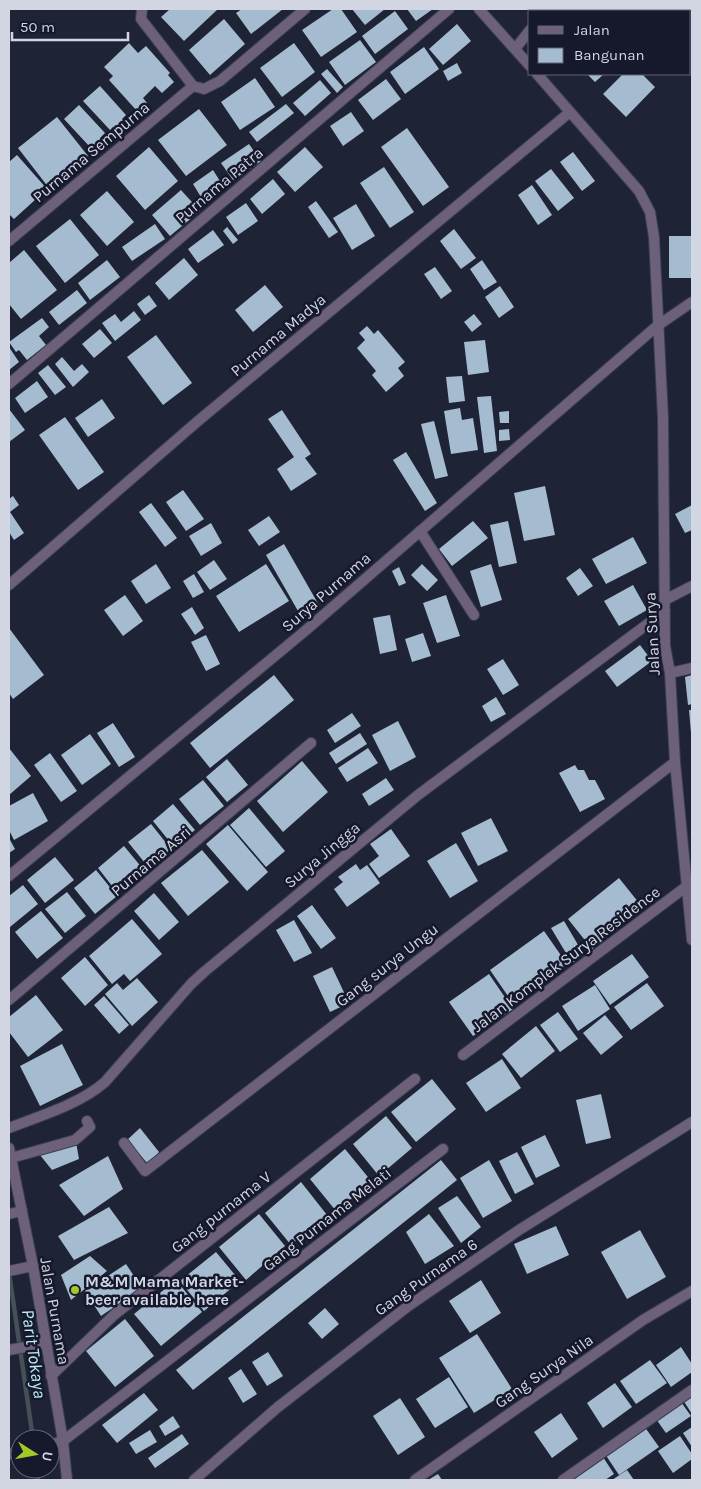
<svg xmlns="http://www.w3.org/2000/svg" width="701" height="1489" font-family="Karla,sans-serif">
	<rect width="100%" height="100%" fill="#1f2336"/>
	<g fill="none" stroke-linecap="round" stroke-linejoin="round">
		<path stroke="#465157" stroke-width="4.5" d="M9 1272 33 1439
			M37 1469 38 1480"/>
	</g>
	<path fill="#a5bcd0" d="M170 9H218L184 41 161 17Z
		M242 9H283L251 34 236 13Z
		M333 9H341L357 32 321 57 302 30Z
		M352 9H385L365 25Z
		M407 9H433L416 21Z
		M395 11 408 29 375 54 362 36Z
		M224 19 245 44 210 75 189 50Z
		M457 24 471 41 443 65 429 49Z
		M360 40 376 62 345 85 329 62Z
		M129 43 138 53 146 46 170 73 168 75 174 82 162 93 155 86 143 98 147 103 137 111 109 80 113 76 104 67Z
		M294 43 315 72 282 97 260 68Z
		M424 47 439 69 405 94 390 72Z
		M457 63 462 73 448 81 443 71Z
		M327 69 343 87 337 93 321 74Z
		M587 74H604L595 82Z
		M623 74H642L655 87 626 117 603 94Z
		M255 78 275 107 240 130 221 102Z
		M386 79 401 99 373 120 358 100Z
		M320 80 331 93 305 116 293 103Z
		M100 86 126 115 122 119 125 123 117 131 113 127 110 130 83 101Z
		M286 104 294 113 257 142 249 132Z
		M79 105 105 133 100 138 104 143 98 149 93 144 90 147 64 119Z
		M199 109 227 145 186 176 158 140Z
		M351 112 364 131 343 146 330 126Z
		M57 117 88 156 49 188 18 148Z
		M407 128 449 187 423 206 381 147Z
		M249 144 261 161 233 180 221 163Z
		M149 147 178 181 145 210 116 176Z
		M305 147 323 167 295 192 277 172Z
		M573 152 595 181 582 191 560 162Z
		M17 155 47 189 14 219 9 214V162Z
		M384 167 414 212 390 228 360 183Z
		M551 169 574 198 558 211 535 181Z
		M213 170 225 189 204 202 193 184Z
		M273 179 285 194 262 214 250 199Z
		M532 185 552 215 538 225 518 195Z
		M181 190 200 211 170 236 152 215Z
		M107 191 134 222 107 246 80 215Z
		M316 201 338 232 329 238 308 207Z
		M246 203 258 221 238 235 226 217Z
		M356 204 375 236 352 250 333 218Z
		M70 219 99 255 65 283 36 246Z
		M155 224 165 239 132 261 122 247Z
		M227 227 238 240 233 244 223 231Z
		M454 229 476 258 461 269 440 241Z
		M213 230 224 245 198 263 188 249Z
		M669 236H692V278H669Z
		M24 250 57 290 21 319 9 304V263Z
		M184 258 198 275 169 300 155 283Z
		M107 260 120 277 90 300 78 283Z
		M482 260 497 282 484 290 470 269Z
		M435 267 452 291 441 299 424 274Z
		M265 285 283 307 253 332 235 310Z
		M500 286 514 307 499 318 485 297Z
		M77 290 87 303 59 325 49 312Z
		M149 295 157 306 145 315 137 304Z
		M134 311 141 320 115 341 102 323 115 314 121 322Z
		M474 314 482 324 472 332 464 322Z
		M42 318 49 327 39 336 46 345 27 360 19 350 16 352 9 342Z
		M367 326 374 334 378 330 405 362 398 368 404 376 386 392 372 375 376 371 357 348 365 340 359 333Z
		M100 329 112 343 94 358 82 344Z
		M156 335 192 383 163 405 127 357Z
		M485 340 489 372 468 375 464 342Z
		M9 347 19 362 9 370Z
		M62 357 74 371 82 364 89 372 73 387 55 364Z
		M48 365 66 387 55 395 38 373Z
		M462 376 465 401 449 403 446 377Z
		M37 381 48 397 25 413 15 398Z
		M491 396 497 451 484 453 477 397Z
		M102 399 115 418 88 437 75 418Z
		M460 408 462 420 473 418 478 450 451 454 444 411Z
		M9 409 25 430 9 442Z
		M282 410 311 454 305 458 317 474 291 491 277 469 294 457 268 419Z
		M509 411V423H500L499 412Z
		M65 417 104 472 78 490 39 435Z
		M434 421 448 476 435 479 421 424Z
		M509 429 510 440 499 441V430Z
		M406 452 437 503 425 511 393 460Z
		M545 486 555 535 524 541 514 493Z
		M183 490 204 519 186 531 166 502Z
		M13 496 19 505 10 512 24 533 14 540 9 532V499Z
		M151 503 177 538 165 547 139 512Z
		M692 505V530L685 533 675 514Z
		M269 516 280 532 259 546 248 530Z
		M473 521 488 538 452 566 439 549Z
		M508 521 517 563 499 567 490 525Z
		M211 523 222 543 201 556 189 536Z
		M633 537 647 563 606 584 592 559Z
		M284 544 320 607 302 618 266 555Z
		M214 560 227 579 210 590 197 572Z
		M156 564 171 588 146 604 131 581Z
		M266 564 289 601 239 632 216 596Z
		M422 564 438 580 427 591 411 575Z
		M491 564 502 600 481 607 470 571Z
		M399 567 406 583 399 586 392 571Z
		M580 568 593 586 578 596 566 578Z
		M194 574 204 592 193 598 183 581Z
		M633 585 647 610 619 626 604 601Z
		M125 595 143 621 123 636 104 610Z
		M446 595 460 636 437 643 423 603Z
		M192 607 204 628 195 635 181 614Z
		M390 615 397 650 380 654 373 618Z
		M9 628 44 675 13 699 9 693Z
		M423 633 431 656 412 662 405 639Z
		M206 635 220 664 206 671 191 642Z
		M640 645 652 661 617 687 605 671Z
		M503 659 519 685 503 695 487 669Z
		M274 675 294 700 210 768 190 743Z
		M692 675V704L688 705 685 677Z
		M496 697 506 714 491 722 482 706Z
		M689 710H692V733H691Z
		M352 713 361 726 335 743 327 730Z
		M398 721 416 757 390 771 372 735Z
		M113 723 135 757 119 767 97 733Z
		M360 733 367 744 336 764 329 753Z
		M90 734 111 764 82 785 61 755Z
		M9 748 31 776 9 795Z
		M368 748 378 763 347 782 338 768Z
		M50 753 77 791 61 802 34 765Z
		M227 759 248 785 227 802 206 777Z
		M302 761 328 792 283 832 257 801Z
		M575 765 578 770H584L589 780H595L605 799 580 812 559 773Z
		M386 778 394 790 369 806 362 794Z
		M203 780 224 806 200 825 179 799Z
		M33 793 48 821 14 840 9 830V806Z
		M173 804 195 830 174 847 153 821Z
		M249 808 285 851 266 867 230 825Z
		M491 818 508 851 478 866 461 833Z
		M151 824 171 849 149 868 128 842Z
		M228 825 268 872 247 891 206 844Z
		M391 829 410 856 379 878 369 864 379 856 370 844Z
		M9 838 15 849 9 853Z
		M456 843 478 881 450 898 427 861Z
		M124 846 143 869 116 891 98 868Z
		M202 850 229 882 188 916 161 883Z
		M55 857 74 880 45 903 27 880Z
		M356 864 360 870 367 865 380 883 347 907 334 889 343 882 338 877Z
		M96 870 117 896 95 914 74 888Z
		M619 878 643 908 592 949 568 919Z
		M23 885 38 904 10 927 9 925V896Z
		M67 892 86 916 65 933 45 909Z
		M154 893 179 922 159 940 134 911Z
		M312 905 336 938 321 949 297 916Z
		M41 911 63 938 37 959 15 932Z
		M132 919 162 954 130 981 124 974 112 984 89 956Z
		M294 920 312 953 294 962 276 930Z
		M564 921 584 955 572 963 551 928Z
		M544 931 567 964 512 1002 490 970Z
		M632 954 649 977 610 1005 593 981Z
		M85 957 108 985 85 1006 61 978Z
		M332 967 349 1003 330 1012 313 976Z
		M489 974 513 1009 473 1036 449 1002Z
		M137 978 158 1002 132 1026 105 994 117 983 123 990Z
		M647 983 664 1006 631 1030 614 1007Z
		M595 985 610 1009 578 1031 562 1006Z
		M36 995 63 1030 28 1057 9 1032V1017Z
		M104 996 129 1025 119 1034 94 1005Z
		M558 1012 578 1039 560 1052 540 1025Z
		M605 1015 623 1037 601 1055 583 1033Z
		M536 1026 555 1051 521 1078 502 1054Z
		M62 1044 83 1085 40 1106 20 1066Z
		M502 1059 521 1088 486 1112 466 1083Z
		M432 1079 456 1109 416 1142 391 1112Z
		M601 1094 611 1138 586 1144 576 1100Z
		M386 1116 412 1148 379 1176 353 1144Z
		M140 1128 159 1152 148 1164 127 1140Z
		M545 1135 560 1166 536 1178 521 1147Z
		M76 1142 79 1159 52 1170 40 1155Z
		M345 1149 372 1182 336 1211 310 1179Z
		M517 1152 534 1184 515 1194 499 1161Z
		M108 1156 123 1189 84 1216 59 1185Z
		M441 1160 457 1180 193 1390 176 1370Z
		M489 1160 512 1201 483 1218 460 1178Z
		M301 1182 327 1215 291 1245 265 1213Z
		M457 1196 481 1227 461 1243 438 1208Z
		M109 1207 128 1233 74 1260 58 1236Z
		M259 1214 285 1246 246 1280 219 1247Z
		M429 1214 454 1246 425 1264 406 1232Z
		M556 1226 569 1255 527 1274 514 1244Z
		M640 1230 666 1277 627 1299 601 1252Z
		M216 1252 240 1281 204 1311 180 1281Z
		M90 1256 107 1271 71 1300 61 1275Z
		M126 1264 142 1288 101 1316 85 1291Z
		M176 1280 202 1312 161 1346 134 1314Z
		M481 1280 501 1313 470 1333 449 1301Z
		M325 1308 339 1324 322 1339 308 1323Z
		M125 1319 154 1356 115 1387 86 1351Z
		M477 1334 512 1389 474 1413 439 1358Z
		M681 1347 692 1364V1372L671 1387 656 1365Z
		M268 1352 283 1376 267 1386 252 1362Z
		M650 1360 667 1383 636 1404 620 1381Z
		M241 1369 257 1394 243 1403 228 1378Z
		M449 1377 468 1407 435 1428 416 1399Z
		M615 1383 632 1407 603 1428 587 1403Z
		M144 1393 158 1410 117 1443 102 1425Z
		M692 1394V1414L683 1400Z
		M400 1398 425 1437 398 1455 373 1416Z
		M681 1402 691 1416 666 1433 656 1419Z
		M561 1413 578 1439 552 1458 534 1432Z
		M173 1416 180 1427 165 1436 159 1426Z
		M644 1426 659 1447 619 1475 605 1454Z
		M692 1427V1447L683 1433Z
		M150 1430 157 1442 136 1454 129 1443Z
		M182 1434 189 1444 155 1468 148 1458Z
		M680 1436 692 1454V1459L673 1473 658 1451Z
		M603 1457 614 1474 605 1480H569Z
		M627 1470 634 1480H612Z
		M438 1474 442 1480H428Z"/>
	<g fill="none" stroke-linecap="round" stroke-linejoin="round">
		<defs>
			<path id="minor" d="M142 9 141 19 193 86 204 89 220 81 305 9
				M479 9 530 66
				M548 11 551 9
				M515 49 530 30
				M537 74 639 191 650 212 654 237 663 418 665 646 670 673 675 762 692 940
				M9 241 193 86
				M9 384 449 9
				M420 531 474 615
				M9 585 198 421 570 112
				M665 600 692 586
				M670 673 692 668
				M9 876 305 631 657 326 692 302
				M9 1000 311 743
				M463 1055 687 886
				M9 1128C40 1116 80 1104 105 1082L191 984 204 972 418 795 665 611
				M124 1143 145 1171 675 762
				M11 1158 75 1140 90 1127 87 1121
				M9 1214 22 1211
				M9 1271 33 1266
				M9 1350 46 1343
				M51 1376 114 1315 415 1079
				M50 1445 63 1441 443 1149
				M9 1454 20 1452
				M194 1480 278 1407 407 1307 519 1230 692 1122
				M415 1480 643 1320 692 1291
				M563 1480 692 1390"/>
			<path id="tertiary" d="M9 1148 33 1266 63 1441 67 1480"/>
		</defs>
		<use href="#minor" stroke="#3c3f52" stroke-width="12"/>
		<use href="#tertiary" stroke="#3c3f52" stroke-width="12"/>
		<use href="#minor" stroke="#6d607b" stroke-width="10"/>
		<use href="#tertiary" stroke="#6d607b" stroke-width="10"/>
	</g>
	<circle fill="#a2c928" stroke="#16192c" stroke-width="2" cx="75" cy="1290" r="5"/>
	<g text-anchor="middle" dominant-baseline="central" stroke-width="5" stroke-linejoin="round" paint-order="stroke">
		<g font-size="16" fill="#d2d5e2" stroke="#16192c">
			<text transform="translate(91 152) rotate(-40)">Purnama Sempurna</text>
			<text transform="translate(219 185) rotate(-40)">Purnama Patra</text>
			<text transform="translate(278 335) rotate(-40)">Purnama Madya</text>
			<text transform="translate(326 592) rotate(-41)">Surya Purnama</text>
			<text transform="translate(652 634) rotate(-93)">Jalan Surya</text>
			<text transform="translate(322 855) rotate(-40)">Surya Jingga</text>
			<text transform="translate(151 861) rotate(-40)">Purnama Asri</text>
			<text transform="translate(566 959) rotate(-37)">Jalan Komplek Surya Residence</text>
			<text transform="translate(387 965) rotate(-38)">Gang surya Ungu</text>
			<text transform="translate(221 1212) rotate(-38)">Gang purnama V</text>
			<text transform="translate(327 1219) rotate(-38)">Gang Purnama Melati</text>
			<text transform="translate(426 1277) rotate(-35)">Gang Purnama 6</text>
			<text transform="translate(55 1311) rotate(80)">Jalan Purnama</text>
			<text transform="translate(544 1371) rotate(-35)">Gang Surya Nila</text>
		</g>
		<g font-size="16" font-weight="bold" fill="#d2d5e2" stroke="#16192c" text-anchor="start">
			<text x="85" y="1281">M&amp;M Mama Market-<tspan x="85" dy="18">beer available here</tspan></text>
		</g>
		<g font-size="18" font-style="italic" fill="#bcedf9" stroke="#16192c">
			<text transform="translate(34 1354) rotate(82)">Parit Tokaya</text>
		</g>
	</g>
	<rect width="701" height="1489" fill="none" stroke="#d2d5e2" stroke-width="20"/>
	<rect x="528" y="10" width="162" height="65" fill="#16192c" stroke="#616475"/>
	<rect x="538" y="26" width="25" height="8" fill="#6d607b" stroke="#616475"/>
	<text x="574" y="35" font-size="15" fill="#d2d5e2">Jalan</text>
	<rect x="538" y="48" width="25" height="15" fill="#a5bcd0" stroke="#616475"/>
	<text x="574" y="60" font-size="15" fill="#d2d5e2">Bangunan</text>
	<g transform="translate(35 1454) rotate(101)"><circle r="24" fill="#16192c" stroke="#616475"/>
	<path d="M0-4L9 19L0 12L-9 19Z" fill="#a2c928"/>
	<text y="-8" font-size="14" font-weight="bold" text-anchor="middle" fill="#d2d5e2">U</text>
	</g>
	<path d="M12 32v8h116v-8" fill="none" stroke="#d2d5e2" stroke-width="2.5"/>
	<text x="20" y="32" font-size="15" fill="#d2d5e2" stroke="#16192c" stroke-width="4" paint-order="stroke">50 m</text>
</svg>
